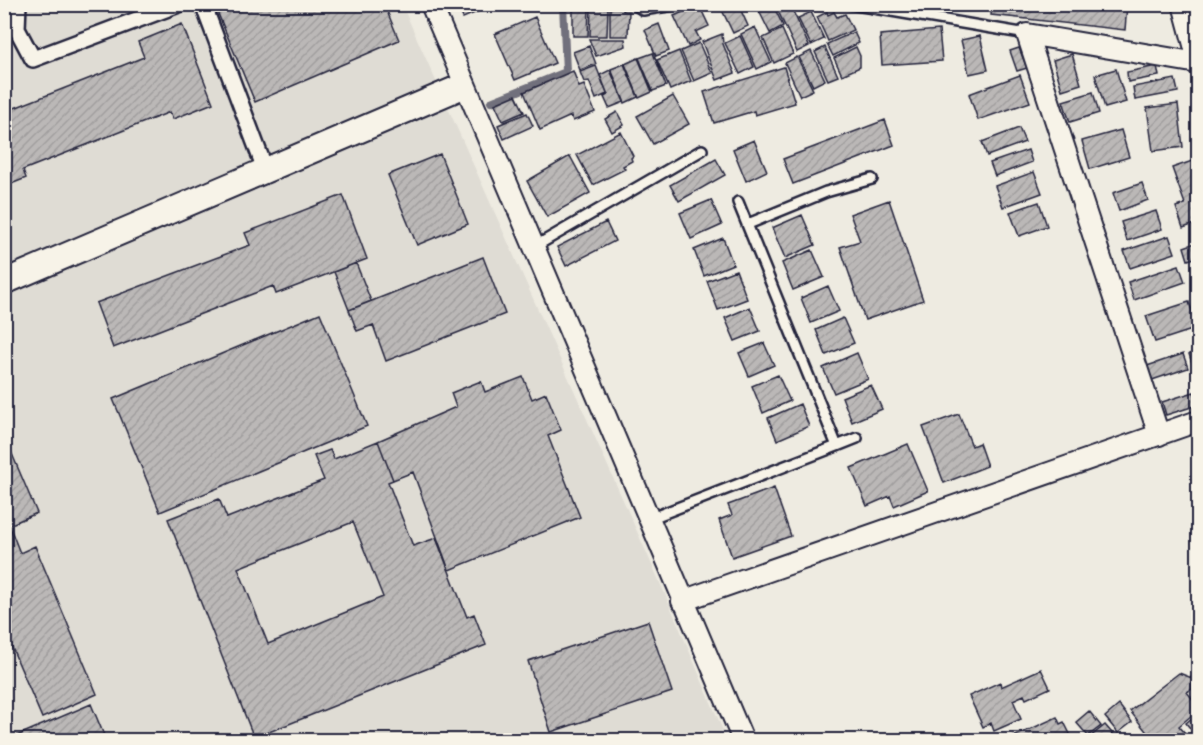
<svg xmlns="http://www.w3.org/2000/svg" width="1203" height="745" font-family="Itim,sans-serif">
	<defs>
		<pattern id="building-hatch" width="6" height="6" patternUnits="userSpaceOnUse" patternTransform="scale(1.5)"><rect width="6" height="6" fill="#bbb8b7"/><path d="M-1 1l2-2M0 6l6-6M5 7l2-2" fill="none" stroke="#a09e9e"/></pattern>
	</defs>
	<rect width="100%" height="100%" fill="#eeebe1"/>
	<filter id="ink" filterUnits="userSpaceOnUse"><feTurbulence type="fractalNoise" baseFrequency=".0167" numOctaves="2"/><feDisplacementMap in="SourceGraphic" scale="12" xChannelSelector="R" yChannelSelector="G"/><feConvolveMatrix kernelMatrix="1 2 1 2 8 2 1 2 1" color-interpolation-filters="sRGB"/></filter>
	<g filter="url(#ink)">
		<path fill="#dfdcd4" d="M4 5H402L665 594 727 740H5Z"/>
		<g fill="none" stroke-linecap="round" stroke-linejoin="round">
			<path stroke="#716f7b" stroke-width="8" d="M491 102 566 72 563 4"/>
		</g>
		<path fill="url(#building-hatch)" stroke="#22223b" stroke-width="1.5" fill-rule="evenodd" d="M214 4H384L399 40 255 102Z
			M457 4H496L463 18Z
			M728 4H738L748 26 733 33 721 8Z
			M992 4H1127L1125 30 991 15Z
			M699 5 709 26 696 32 700 40 688 46 674 16Z
			M773 5 783 26 770 33 759 11Z
			M573 7H589L588 36H573Z
			M791 7 809 46 797 52 779 13Z
			M591 8H608L607 36H590Z
			M610 8H623V11H629L628 36H610Z
			M811 12 824 39 811 45 798 18Z
			M827 12 828 15 834 12 837 17 845 14 853 30 828 41 817 17Z
			M535 17 555 63 515 80 495 34Z
			M182 24 213 103 173 119 170 112 23 170 26 178 4 187V112L144 57 138 42Z
			M659 24 669 51 656 56 645 30Z
			M755 27 771 62 757 69 741 34Z
			M782 29 793 54 774 63 763 38Z
			M939 30 942 61 882 65 880 35Z
			M854 32 859 43 833 56 827 44Z
			M722 34 723 44 735 73 717 80 702 42Z
			M740 36 754 67 740 74 725 43Z
			M980 36 988 70 969 74 961 40Z
			M589 39H625L626 46 596 56Z
			M699 43 712 73 694 81 681 51Z
			M589 46 596 64 580 70 573 52Z
			M825 47 838 76 828 80 815 52Z
			M856 47 860 56V67L842 75 834 58Z
			M1019 48 1027 68 1017 71 1010 51Z
			M679 51 691 81 670 90 657 60Z
			M811 51 825 80 813 86 799 57Z
			M653 53 666 86 653 91 639 58Z
			M1072 54 1081 84 1062 90 1053 60Z
			M797 57 813 90 800 96 785 63Z
			M638 58 652 92 639 98 625 64Z
			M624 64 638 97 625 103 611 69Z
			M596 66 607 94 596 99 589 81 584 82 580 72Z
			M1157 66 1159 76 1128 82 1127 72Z
			M784 67 795 103 755 115 754 111 714 123 704 92Z
			M1116 69 1126 102 1105 108 1095 75Z
			M610 70 624 102 609 108 604 97 608 95 600 75Z
			M573 71 579 87 584 85 595 112 573 121 571 116 540 130 524 92Z
			M1020 75 1030 102 978 120 969 94Z
			M1175 79 1178 92 1135 100 1133 87Z
			M1093 92 1099 113 1070 122 1063 101Z
			M516 95 524 112 503 121 495 104Z
			M673 96 689 124 653 144 637 116Z
			M1178 104 1183 147 1153 151 1147 108Z
			M617 112 624 125 612 132 605 119Z
			M527 113 533 126 504 139 498 125Z
			M885 120 894 145 793 184 783 159Z
			M1019 128 1025 142 987 156 982 142Z
			M1121 130 1129 157 1090 169 1082 141Z
			M621 132 633 156 631 158 632 161 623 166 625 169 593 185 577 155Z
			M754 140 767 171 746 181 733 149Z
			M1028 150 1032 162 995 176 990 163Z
			M440 154 468 224 417 245 388 175Z
			M570 156 590 193 547 217 527 181Z
			M716 159 725 175 679 201 670 185Z
			M1198 159V223L1183 228 1176 207 1185 204 1172 168Z
			M1034 172 1042 193 1003 207 995 186Z
			M1142 183 1148 200 1119 211 1113 193Z
			M343 195 367 259 276 294 273 286 113 348 96 303 250 245 245 233Z
			M711 200 722 225 691 239 680 213Z
			M889 200 923 300 865 320 840 247 860 241 850 214Z
			M1039 202 1047 226 1019 236 1010 212Z
			M1156 211 1162 229 1127 241 1121 222Z
			M802 215 815 245 785 258 772 228Z
			M606 222 615 241 566 266 557 247Z
			M1169 236 1175 253 1130 268 1124 251Z
			M723 238 733 264 704 276 694 250Z
			M1198 242V257L1188 260 1184 247Z
			M812 250 824 277 793 290 782 263Z
			M483 257 505 314 386 361 373 325 357 331 349 310Z
			M356 263 371 301 349 310 334 272Z
			M1179 265 1185 282 1134 300 1128 282Z
			M736 270 747 299 718 310 707 281Z
			M828 286 839 311 811 323 801 298Z
			M1189 302 1198 328 1155 342 1146 316Z
			M750 307 760 331 735 341 725 318Z
			M320 313 367 426 160 512 113 399Z
			M843 318 854 343 826 355 816 330Z
			M764 343 774 365 749 376 739 353Z
			M1198 351V371L1195 372 1189 354Z
			M857 353 868 379 834 393 823 368Z
			M1183 354 1188 368 1152 380 1147 366Z
			M778 375 790 401 763 413 752 386Z
			M523 377 532 399 546 393 561 430 548 436 580 517 449 570 413 472 393 480 378 441 456 407 451 393 481 381 485 392Z
			M871 385 882 409 852 422 842 397Z
			M1194 392 1198 405 1166 415 1162 402Z
			M800 404 809 426 777 440 768 418Z
			M959 414 972 446 979 443 987 466 944 483 923 427Z
			M4 435 37 513 9 525 20 553 35 546 97 694 42 718 4 629Z
			M378 441 393 480 388 482 413 546 436 538 467 617 474 614 486 645 254 738 168 519 219 499 227 518 324 480 314 456 330 450 334 459ZM353 522 383 597 268 644 238 568Z
			M908 444 928 491 894 506 890 496 867 506 851 468Z
			M774 488 791 536 732 557 719 520 732 515 728 505Z
			M648 621 672 692 551 732 528 661Z
			M1041 669 1050 688 1026 699 1024 695 1013 700 1021 719 994 731 991 723 983 727 969 696 1000 682 1001 687Z
			M1179 673 1192 678V689L1187 692 1198 706V710L1179 726 1191 740H1153L1130 711Z
			M91 704 106 740H7Z
			M1119 705 1132 722 1118 733 1105 717Z
			M1089 711 1101 726 1088 736 1076 722Z
			M1198 713V738L1186 723Z
			M1057 717 1060 724 1064 722 1073 740H1012L1011 738Z
			M1105 725 1118 740H1090L1089 738Z
			M427 733 430 740H407Z"/>
		<g fill="none" stroke-linecap="round" stroke-linejoin="round">
			<defs>
				<path id="service" d="M634 4 643 10 680 4
					M850 4 1027 34
					M748 224 826 192 872 179
					M534 247 702 150
					M837 446 857 438
					M649 519 837 446 738 202"/>
				<path id="pedestrian" d="M18 4 17 29 33 59 179 4
					M203 4 265 169"/>
				<path id="minor" d="M431 4 743 740
					M1183 4 1198 60
					M1159 435 1027 34 1198 63
					M682 601 1198 421"/>
				<path id="tertiary" d="M4 282 463 86"/>
			</defs>
			<use href="#service" stroke="#22223b" stroke-width="14"/>
			<use href="#pedestrian" stroke="#22223b" stroke-width="20"/>
			<use href="#minor" stroke="#22223b" stroke-width="24"/>
			<use href="#tertiary" stroke="#22223b" stroke-width="28"/>
			<use href="#service" stroke="#f7f3e8" stroke-width="9"/>
			<use href="#pedestrian" stroke="#f7f3e8" stroke-width="15"/>
			<use href="#minor" stroke="#f7f3e8" stroke-width="20"/>
			<use href="#tertiary" stroke="#f7f3e8" stroke-width="24"/>
		</g>
	</g>
	<rect width="1203" height="745" fill="none" stroke="#f7f3e8" stroke-width="24"/>
	<rect x="12" y="12" width="1179" height="721" fill="none" stroke="#22223b" stroke-width="2" filter="url(#ink)"/>
</svg>
